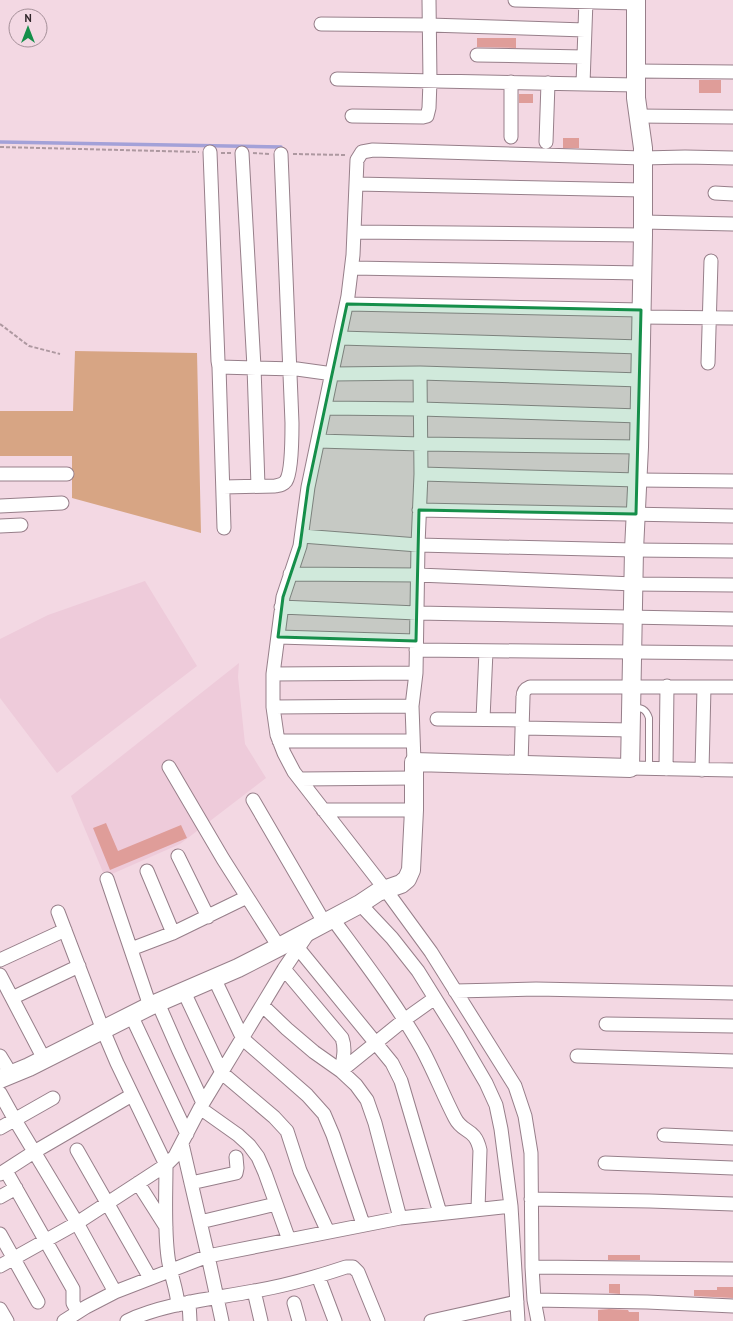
<svg xmlns="http://www.w3.org/2000/svg" width="733" height="1321" font-family="'PT Sans',sans-serif">
	<rect width="100%" height="100%" fill="#f3d8e3"/>
	<path fill="#eecbda" d="M145 581 197 666 57 773 0 698V639L48 615Z
		M239 663 238 677 245 744 266 778 180 844 105 877 71 796Z"/>
	<path fill="#d7a584" d="M75 351 197 353 201 533 72 498V456H0V411H73Z"/>
	<g fill="none" stroke-linecap="round" stroke-linejoin="round">
		<path stroke="#a3a1d8" stroke-width="3.5" d="M0 142 281 147"/>
	</g>
	<path fill="#df9d99" d="M477 38H516V48L477 47Z
		M699 80H721V93H699Z
		M519 94H533V103H519Z
		M563 138H579V148H563Z
		M106 823 118 851 181 825 187 838 110 870 93 828Z
		M608 1255H640V1260H608Z
		M609 1284H620V1294L609 1293Z
		M717 1287H733V1298L694 1296V1290H717Z
		M609 1309 628 1310 629 1312H639V1321H598V1310Z"/>
	<g fill="none" stroke-linecap="round" stroke-linejoin="round">
		<defs>
			<path id="lane" d="M633 707C642 708 646 709 649 718V768"/>
			<path id="street" d="M515 0 636 3
				M321 24 429 25 585 30
				M477 55 584 57
				M636 71 733 72
				M337 79 636 85
				M583 84 586 0
				M352 116 423 117 427 116 429 108 430 81 429 0
				M638 116 733 117
				M511 137V82
				M546 142 548 83
				M210 152 218 361 219 367 297 369 333 374 420 373 641 380
				M242 153 254 367 258 486
				M356 184 643 190
				M715 193 733 194
				M643 222 733 224
				M354 232 643 235
				M352 268 642 273
				M347 304 641 310
				M641 317 733 318
				M340 338 641 347
				M708 363 711 261
				M219 367 224 528
				M325 408 420 409 640 416
				M318 441 421 444 639 447
				M0 474H67
				M421 474 638 480 733 481
				M223 487 275 486C280 485 283 485 286 481 292 472 292 434 292 423L281 154
				M0 506 62 503
				M419 510 733 516
				M0 526 21 525
				M302 536 418 545 634 550 733 551
				M290 574 418 575 634 584 733 585
				M281 607 417 613 733 619
				M278 637 416 641
				M416 650 733 653
				M273 674 416 673
				M273 707 412 706
				M437 719 522 720
				M483 719 486 651
				M522 728 631 730
				M279 741H413
				M414 762 412 706 416 673 418 545 421 474 420 373
				M521 765 523 697C523 691 525 689 530 687H733
				M169 767 223 859 279 947
				M630 768 733 770
				M666 769 667 686
				M702 770 704 687
				M300 779 414 778
				M253 800 324 922
				M323 810H414
				M178 856 208 917
				M147 871 173 933
				M107 879 150 1006
				M360 904 392 938 418 971 458 1035 486 1083 496 1105 501 1129 511 1206 518 1321
				M332 918C363 960 396 1003 422 1049 434 1071 443 1095 455 1118 463 1134 475 1127 480 1150L478 1209
				M298 948 392 1063 401 1081 440 1213
				M131 949 173 933 247 897
				M0 960 65 930
				M284 969 342 1038C346 1049 343 1060 341 1071
				M0 975 44 1059
				M214 978 243 1039 307 1095 324 1114 333 1135 363 1224
				M455 991 536 989 733 993
				M184 992 222 1073 274 1117 287 1131 300 1171 328 1232
				M12 998 79 966
				M158 1003 179 1051 203 1103
				M263 1006 287 1029 314 1052 341 1071 356 1085 367 1100 375 1123 400 1218
				M131 1015 187 1134
				M606 1024 733 1026
				M0 1056 11 1074
				M577 1056 733 1061
				M341 1071 404 1020 435 998
				M0 1093 15 1120 77 1223 115 1292
				M200 1108 238 1135 249 1145 258 1157 265 1173 289 1240
				M0 1128 53 1098
				M664 1135 733 1138
				M182 1144 208 1256 400 1218 511 1206
				M77 1150 150 1278
				M605 1163 733 1168
				M6 1171 73 1289V1303L78 1312
				M0 1174 34 1152 132 1095
				M138 1183 166 1227
				M191 1183 236 1173 237 1168 236 1157
				M0 1197 16 1188
				M531 1199 650 1201 733 1204
				M200 1222 276 1204
				M0 1234 38 1302
				M0 1266 77 1223 166 1165 117 1063 103 1030 58 912
				M532 1267 733 1269
				M318 1276 335 1321
				M254 1291 261 1321
				M534 1300 647 1302 733 1306
				M189 1302 190 1321
				M294 1303 299 1321
				M178 1305C177 1289 170 1274 168 1257 164 1227 166 1195 166 1165L175 1156 200 1108 284 969 309 932
				M0 1309 7 1321
				M64 1321 86 1307 115 1292 208 1256 222 1321
				M127 1321C165 1303 213 1299 254 1291 285 1286 316 1277 346 1267H353L358 1272 378 1321
				M431 1321 517 1302
				M538 1321 534 1300 532 1267 531 1153 525 1116 515 1086 431 952 385 889 294 772 284 753 277 735 273 707V674L283 597 300 546 308 487 348 296 353 255 357 160 362 152 373 150 643 158 685 157 733 158"/>
			<path id="secondary" d="M0 1079 29 1067 150 1006 238 968 279 947 360 904 378 892 401 884 407 879 411 870 414 810V762L630 768 634 550 639 447 643 235V148L636 98V0"/>
		</defs>
		<use href="#lane" stroke="#977f8a" stroke-width="8"/>
		<use href="#street" stroke="#977f8a" stroke-width="15"/>
		<use href="#secondary" stroke="#977f8a" stroke-width="20"/>
		<path stroke="#ad98a0" stroke-width="2" stroke-dasharray="4 2" stroke-linecap="butt" d="M0 147 199 152
			M221 153H231
			M253 153 269 154
			M293 154 347 155
			M0 324 29 346 60 354"/>
		<use href="#lane" stroke="#fff" stroke-width="6"/>
		<use href="#street" stroke="#fff" stroke-width="13"/>
		<use href="#secondary" stroke="#fff" stroke-width="18"/>
	</g>
	<path fill="#158f4a" fill-opacity="0.2" stroke="#158f4a" stroke-width="3" stroke-linejoin="round" d="M347 304 641 310 636 514 419 510 416 641 278 637 283 597 300 546 308 487Z"/>
	<g transform="translate(28 28)"><circle r="19" fill="#f3d8e3" stroke="#a59099"/>
	<path d="M0-3L7 15L0 10L-7 15Z" fill="#158f4a"/>
	<text y="-6" font-size="11" font-weight="bold" text-anchor="middle" fill="#2f2529">N</text>
	</g>
</svg>
